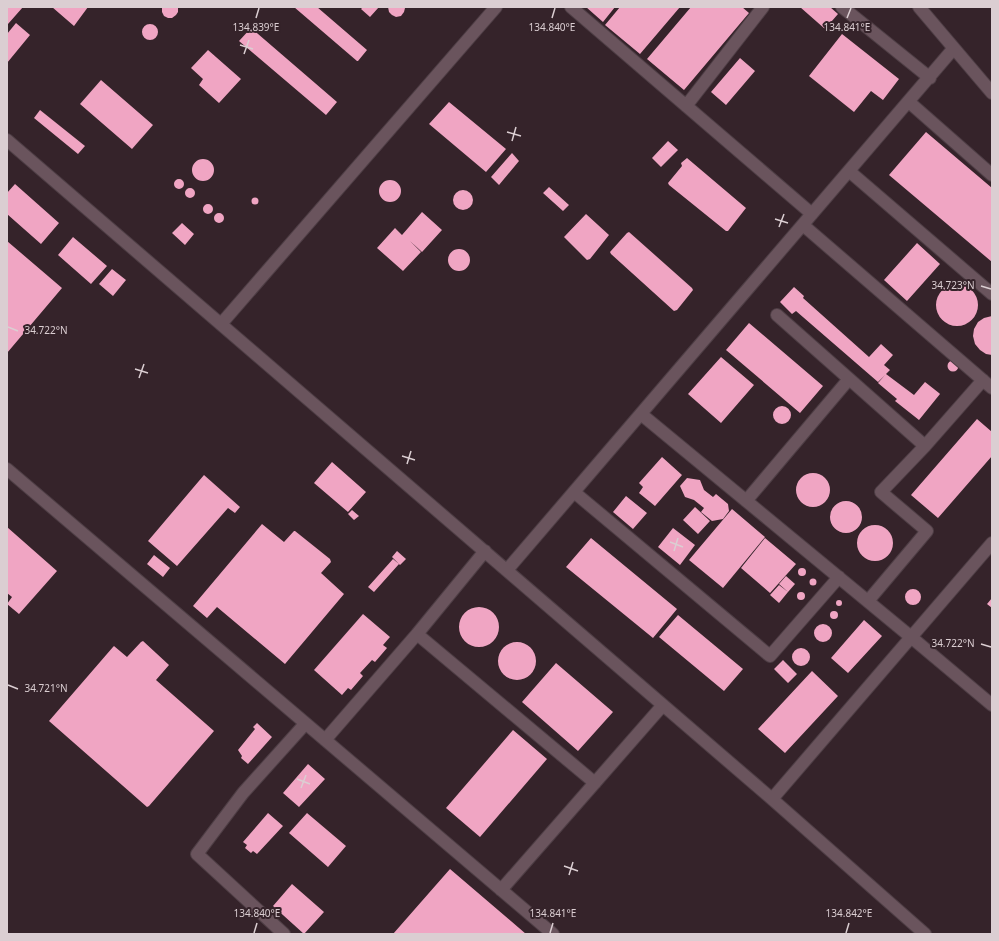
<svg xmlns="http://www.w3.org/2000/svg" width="999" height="941" font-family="'Noto Sans',sans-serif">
	<rect width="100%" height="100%" fill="#35232a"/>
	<path fill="#f0a5c3" d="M7 7H23L8 24 7 23Z
		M52 7H88L74 26Z
		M162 7H178V12L176 15 172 18H168L164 16 162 12Z
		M294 7H317L367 50 358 61H357Z
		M363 7H379L370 17 361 9Z
		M388 7H405V8L404 12 401 16 396 17 392 15 389 12Z
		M586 7H615L603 22Z
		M620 7H680L640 54 605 25Z
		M691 7H742L749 13 684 90 647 59Z
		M800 7H830L838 14 825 29Z
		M16 23 30 35 7 63V34Z
		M142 32a8 8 0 1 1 16 0a8 8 0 1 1-16 0Z
		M251 28 337 102 326 115 239 41Z
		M842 34 899 79 883 100 871 91 854 112 809 76Z
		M208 50 241 79 219 103 199 85 203 79 191 68Z
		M740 58 755 71 726 105 711 92Z
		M101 80 153 125 132 149 80 104Z
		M449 102 506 149 486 172 429 124Z
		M40 110 85 146 78 154 34 118Z
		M926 132 992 188V262L889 175Z
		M668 141 678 150 661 167 652 158Z
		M512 153 519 161 499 185 491 177Z
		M687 158 746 208 728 231H726L669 185 668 183 682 166 681 163Z
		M192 170a11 11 0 1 1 22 0a11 11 0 1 1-22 0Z
		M174 184a5 5 0 1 1 10 0a5 5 0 1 1-10 0Z
		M379 191a11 11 0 1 1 22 0a11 11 0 1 1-22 0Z
		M15 184 59 223 41 244 7 214V193Z
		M549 187 569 205 563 211 543 193Z
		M185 193a5 5 0 1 1 10 0a5 5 0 1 1-10 0Z
		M453 200a10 10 0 1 1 20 0a10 10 0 1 1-20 0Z
		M251.5 201a3.5 3.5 0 1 1 7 0a3.5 3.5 0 1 1-7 0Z
		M203 209a5 5 0 1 1 10 0a5 5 0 1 1-10 0Z
		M422 212 442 230 422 252 410 241 421 252 403 271 377 248 395 228 402 235Z
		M214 218a5 5 0 1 1 10 0a5 5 0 1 1-10 0Z
		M586 214 609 235 590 259 587 260 564 237Z
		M182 223 194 234 185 245 172 233Z
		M629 232 692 288 693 290 677 310 674 311 611 254 610 252 627 233Z
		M73 237 107 266 91 284 58 255Z
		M7 241 62 288 7 353Z
		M917 243 940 264 907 301 884 280Z
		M448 260a11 11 0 1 1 22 0a11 11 0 1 1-22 0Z
		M112 269 126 280 113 296 99 284Z
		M936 305a21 21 0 1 1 42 0a21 21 0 1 1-42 0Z
		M794 287 804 296 803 298 869 357 881 344 893 355 884 365 890 370 886 374 914 395 925 382 939 393 940 394 919 420 895 401 897 399 878 383 885 375 878 382 796 311 792 314 780 302Z
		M992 316V355L986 354 980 350 975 344 973 336 974 329 978 322 984 318Z
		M749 323 823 386 800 413 726 350Z
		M721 357 754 385 721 423 688 394Z
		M947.5 366a5.5 5.5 0 1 1 11 0a5.5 5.5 0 1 1-11 0Z
		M773 415a9 9 0 1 1 18 0a9 9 0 1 1-18 0Z
		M977 419 992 432V456L938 518 911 495Z
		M662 457 682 475 655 506 639 493 643 487 639 483Z
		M332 462 366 492 348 512 314 483Z
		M796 490a17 17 0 1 1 34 0a17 17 0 1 1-34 0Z
		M204 475 240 507 235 513 228 508 177 566 148 541Z
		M687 478 700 480 704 490 713 497 716 494 728 504 729 511 723 519 712 521 701 512 704 508 694 500 685 497 680 486Z
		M626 496 647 513 633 529 613 512Z
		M830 517a16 16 0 1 1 32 0a16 16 0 1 1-32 0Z
		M695 507 710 521 698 534 683 520Z
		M732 509 765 537 723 588 689 560Z
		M352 510 359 516 354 520 348 514Z
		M262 524 284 542 294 531H295L330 559 331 562 321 573 344 594 285 664 217 607 207 618 193 606Z
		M857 543a18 18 0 1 1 36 0a18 18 0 1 1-36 0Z
		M7 527 57 571 19 614 7 604 12 597 7 593Z
		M673 528 695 545 680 565 658 547Z
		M591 538 677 609 653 638 566 567Z
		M765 538 796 564 770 593 741 568Z
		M397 551 406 559 400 565 392 557Z
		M154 555 170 568 163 577 147 564Z
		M393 559 399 564 374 592 368 587Z
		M798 572a4 4 0 1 1 8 0a4 4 0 1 1-8 0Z
		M786 576 795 584 788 592 779 584Z
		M809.5 582a3.5 3.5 0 1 1 7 0a3.5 3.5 0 1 1-7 0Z
		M779 585 788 592 779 603 770 595Z
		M905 597a8 8 0 1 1 16 0a8 8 0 1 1-16 0Z
		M797 596a4 4 0 1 1 8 0a4 4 0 1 1-8 0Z
		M992 598V608L987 604Z
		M836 603a3 3 0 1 1 6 0a3 3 0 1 1-6 0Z
		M459 627a20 20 0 1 1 40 0a20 20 0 1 1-40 0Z
		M830 615a4 4 0 1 1 8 0a4 4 0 1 1-8 0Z
		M363 614 390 637 383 645 387 648 375 662 372 660 360 673 363 676 351 690 348 688 342 695 314 670Z
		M678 615 743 669 724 691 659 637Z
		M864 620 882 636 848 673 831 658Z
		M814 633a9 9 0 1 1 18 0a9 9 0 1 1-18 0Z
		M143 641 169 665 156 680 214 731 149 806 147 807 49 721 113 647 114 646 127 657 141 642Z
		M498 661a19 19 0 1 1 38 0a19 19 0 1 1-38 0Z
		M792 657a9 9 0 1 1 18 0a9 9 0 1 1-18 0Z
		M783 660 797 674 788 683 774 669Z
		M556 663 613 712 578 751 522 702Z
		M812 671 838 696 785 753 758 729Z
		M257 723 272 737 248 764 241 758 242 756 238 750 255 729 253 727Z
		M513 730 547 759 480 837 446 808Z
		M308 764 325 779 299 807 283 793Z
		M268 813 283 826 257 854 253 851 251 853 245 848 247 845 243 842Z
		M307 813 346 846 328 867 289 833Z
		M450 869 526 934H393Z
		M292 884 324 912 304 934 273 906Z"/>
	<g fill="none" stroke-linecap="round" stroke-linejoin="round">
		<defs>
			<path id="lane" d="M571 7 812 214
				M842 7 930 78
				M919 7 992 93
				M909 102 992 175
				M686 106 763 7
				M7 140 772 799 925 934
				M849 171 992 294
				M803 225 992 388
				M777 315 925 446
				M221 324 496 7
				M641 414 911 637 992 705
				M7 469 553 934
				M574 492 770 656 839 577
				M746 501 849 379
				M507 570 954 48
				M868 601 927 531 881 492 925 446 983 380
				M417 634 595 783
				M325 740 417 634 485 551
				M772 799 992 543
				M501 890 663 705
				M284 934 197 854 243 793 305 724"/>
		</defs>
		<use href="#lane" stroke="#4e3e45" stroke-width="14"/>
		<use href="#lane" stroke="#6a545d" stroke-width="12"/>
	</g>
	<path fill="none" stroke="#dbced2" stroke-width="1.5" d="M256 18 259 8M552 18 555 8M847 18 851 8M240 45 253 49M244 54 249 40M507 132 521 136M512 141 516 127M775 219 788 223M779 227 784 214M981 286 991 289M8 327 18 331M135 369 148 373M139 378 144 364M402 456 415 460M407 464 411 451M670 542 683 547M674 551 678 538M981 644 991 647M8 685 18 689M297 779 310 784M301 788 306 775M564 866 578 871M569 875 573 862M254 933 257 923M550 933 553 923M846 933 849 923"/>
	<g font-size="10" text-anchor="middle" fill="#dbced2" stroke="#35232a" stroke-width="4" stroke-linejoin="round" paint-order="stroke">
		<text x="256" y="31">134.839°E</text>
		<text x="552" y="31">134.840°E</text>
		<text x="847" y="31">134.841°E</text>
		<text x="953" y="289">34.723°N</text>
		<text x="46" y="334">34.722°N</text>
		<text x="953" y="647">34.722°N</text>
		<text x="46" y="692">34.721°N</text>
		<text x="257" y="917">134.840°E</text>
		<text x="553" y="917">134.841°E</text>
		<text x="849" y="917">134.842°E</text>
	</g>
	<rect width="999" height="941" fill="none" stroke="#dbced2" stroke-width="16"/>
</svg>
